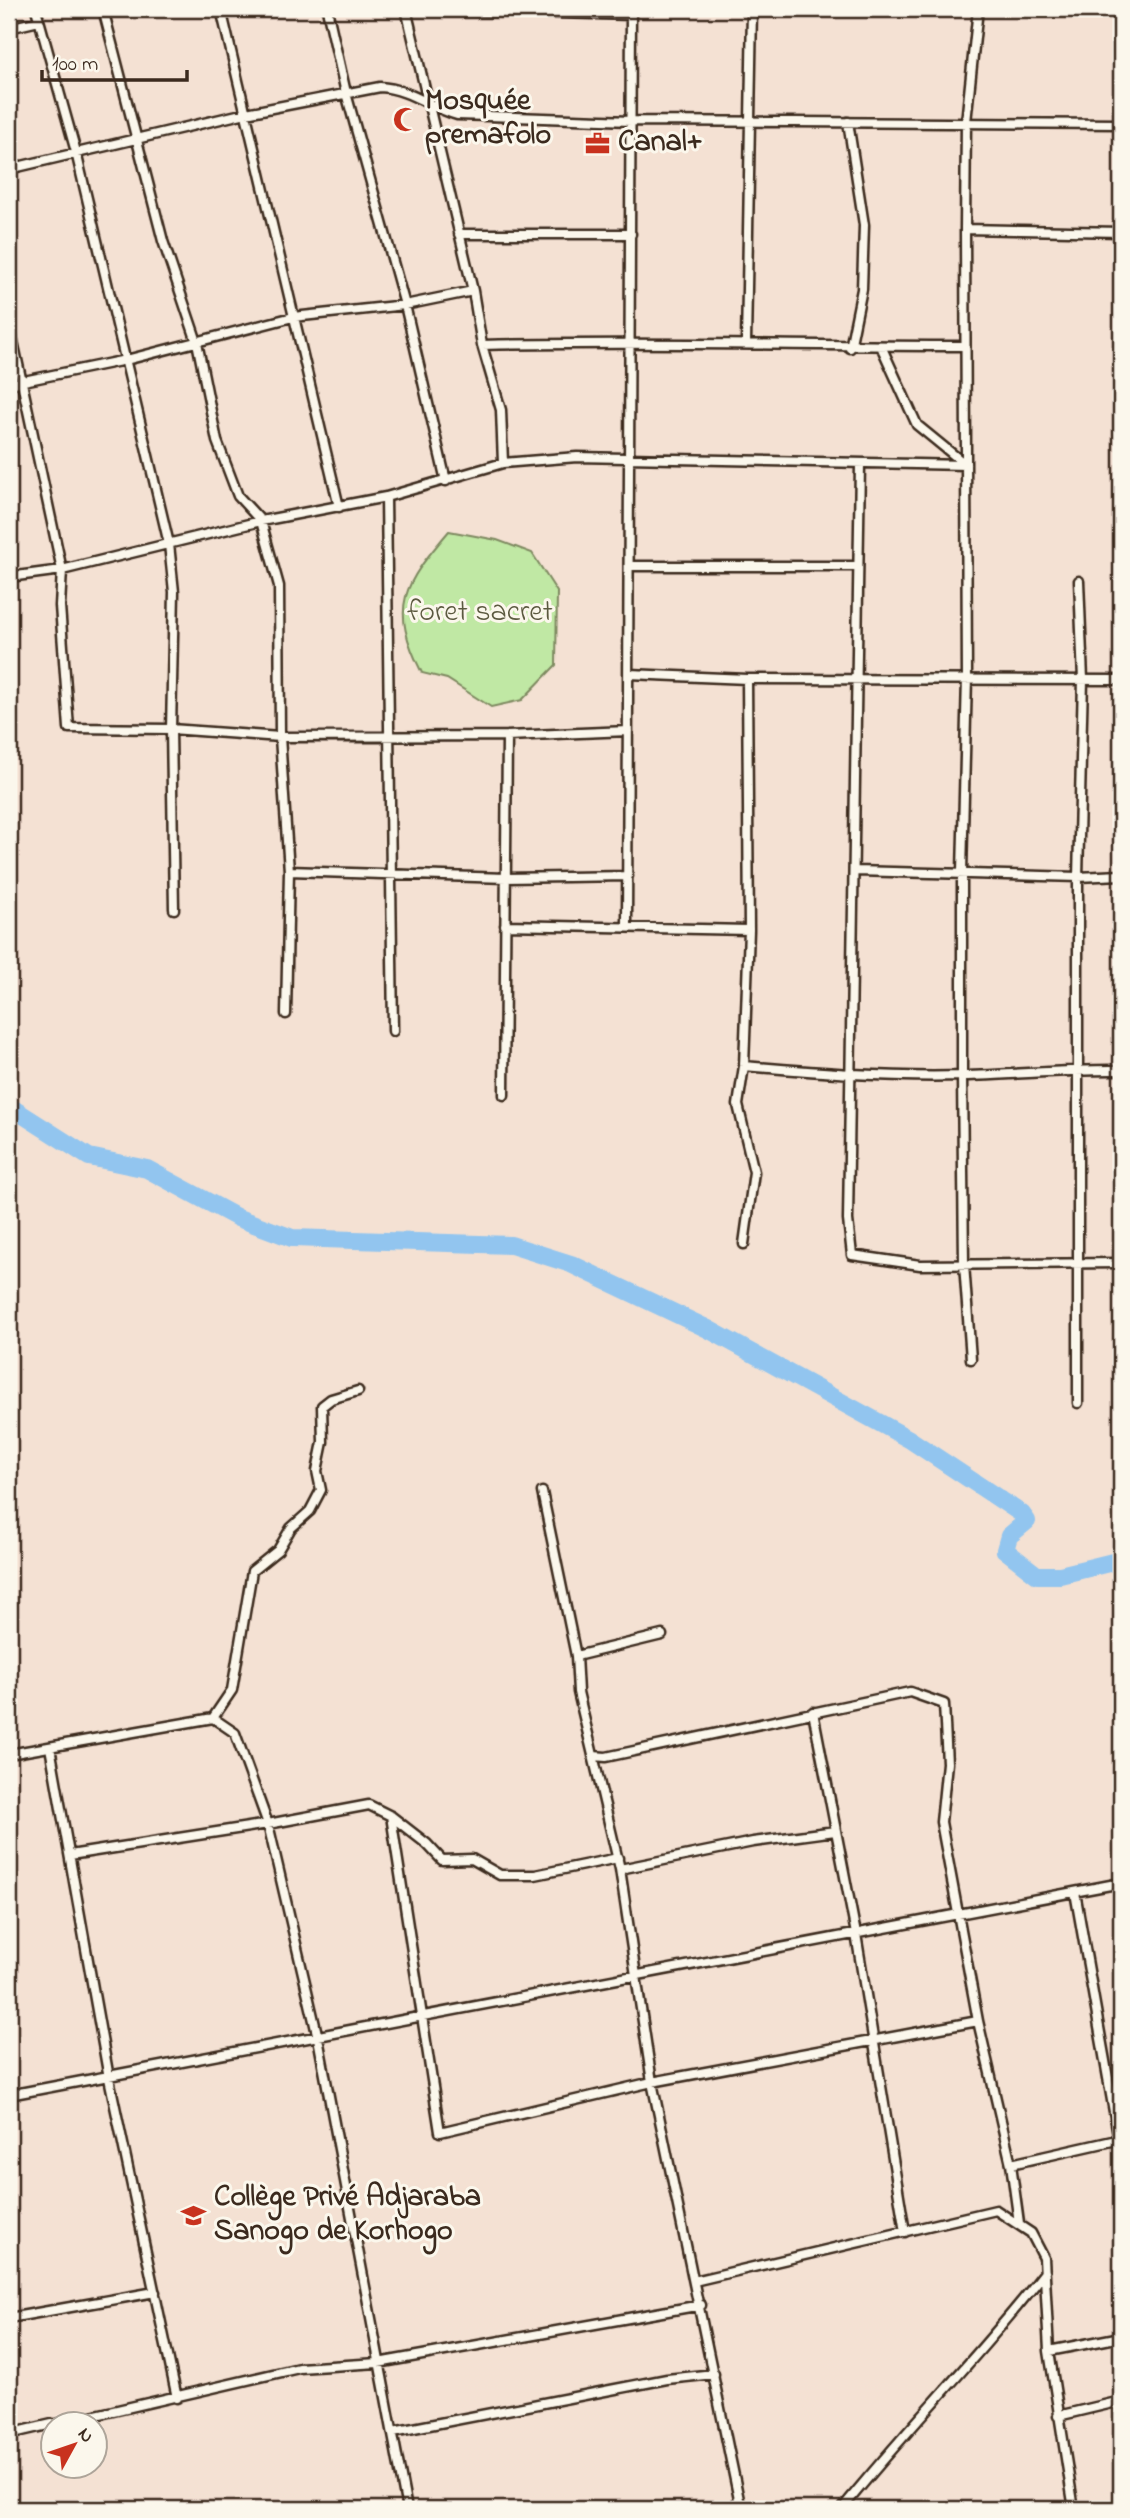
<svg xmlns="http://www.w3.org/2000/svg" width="1130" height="2518" font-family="'Indie Flower',sans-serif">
	<rect width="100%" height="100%" fill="#f4e1d3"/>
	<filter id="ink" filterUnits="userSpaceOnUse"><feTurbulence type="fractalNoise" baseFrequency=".0143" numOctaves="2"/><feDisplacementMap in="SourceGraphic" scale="14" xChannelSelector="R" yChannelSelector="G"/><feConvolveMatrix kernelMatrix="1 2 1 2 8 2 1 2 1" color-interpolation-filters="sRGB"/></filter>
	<g filter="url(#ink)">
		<path fill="#c0e8a4" stroke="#7e8961" stroke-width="2" d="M449 531 497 540 532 553 557 592 556 665 522 700 491 707 447 679 422 673C388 606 404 584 449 531Z"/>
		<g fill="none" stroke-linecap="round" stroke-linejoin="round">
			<path stroke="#92c5ef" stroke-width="18" d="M9 1106 89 1157 147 1169 238 1218 292 1238 511 1245 571 1264 708 1329 909 1439 1022 1514 1027 1521 1009 1536 1005 1550 1037 1575H1060L1121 1560"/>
			<defs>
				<path id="street" d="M36 9 76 152 169 544 174 592 171 729 174 909
					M103 9 163 241 197 342 217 441 238 496 261 521 279 586 280 737 289 871 286 1014
					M221 9 339 507
					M327 9 346 93 405 305 446 481
					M406 9 473 291 482 345 501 410 503 463
					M413 9 631 15
					M9 28 39 21
					M848 122 864 225 862 289 850 348
					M9 169 246 113 380 87C410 89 429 107 457 115L631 121 1121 124
					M965 229 1121 232
					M459 234H631
					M9 322 62 570 60 606 69 728 171 729 280 737 507 736 628 731
					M746 344 752 9
					M482 345C643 341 804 346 965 346
					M881 346 917 425 966 465
					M9 384 126 360 293 317 405 305 473 291
					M860 464 848 1220 852 1255 920 1265 1121 1263
					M386 497 393 1031
					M629 566H857
					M9 577 62 570 261 521 386 497 503 463 577 457 966 465
					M629 674 747 679 1121 680
					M289 871 506 878 628 876
					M855 871 1078 877 1121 875
					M505 925 749 930
					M627 927 631 9
					M744 1066C816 1072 889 1078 962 1076 1015 1075 1068 1069 1121 1070
					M504 1095 507 736
					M744 1244 754 1172 738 1105 744 1066 749 930 747 679
					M971 1359 964 1264 962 1076V872L967 678 965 229 966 122 978 9
					M1078 1403V877L1083 680 1079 581
					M542 1492 576 1656 578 1692 620 1869 652 2082 741 2509
					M576 1656 662 1635
					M813 1712 856 1934 905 2232
					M213 1718 232 1690 252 1571 278 1550 291 1528 310 1511 321 1490 317 1471 323 1442 322 1406 331 1399 358 1391
					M50 1747 109 2078 177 2398
					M9 1754 213 1718 235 1733 268 1824 318 2038 407 2509
					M593 1756 606 1757 910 1692 944 1704 947 1763 941 1822 978 2021 1011 2164 1019 2223
					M391 1816 440 2132 652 2082 978 2021
					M70 1855 268 1824 369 1805 391 1816 427 1844 442 1860 472 1859 500 1875H535L618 1858
					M620 1869 753 1842 835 1831
					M1075 1892 1119 2140
					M9 2095 1121 1883
					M1011 2164 1121 2139
					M694 2281 996 2210 1031 2233 1044 2258 1049 2351 1074 2509
					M9 2318 155 2292
					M1049 2351 1121 2337
					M1058 2416 1121 2401
					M57 2424 299 2368 378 2363 701 2305
					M393 2432 667 2379 714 2374
					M9 2434 52 2424
					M842 2509C907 2428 981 2355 1045 2272"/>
			</defs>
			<use href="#street" stroke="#3b2a1e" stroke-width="13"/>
			<use href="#street" stroke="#fbf7ec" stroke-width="8"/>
		</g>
	</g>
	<defs>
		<symbol id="mosque-bare" viewBox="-9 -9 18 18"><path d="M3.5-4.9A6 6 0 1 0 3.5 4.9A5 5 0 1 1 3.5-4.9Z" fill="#c8321e" stroke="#fbf7ec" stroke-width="2.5" paint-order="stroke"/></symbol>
		<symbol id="office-bare" viewBox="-9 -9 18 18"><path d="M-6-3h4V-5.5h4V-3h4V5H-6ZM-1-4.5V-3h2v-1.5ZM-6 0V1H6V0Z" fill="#c8321e" stroke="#fbf7ec" stroke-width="2.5" paint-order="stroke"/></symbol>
		<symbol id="school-bare" viewBox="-9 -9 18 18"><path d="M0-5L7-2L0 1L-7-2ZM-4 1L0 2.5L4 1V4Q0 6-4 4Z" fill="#c8321e" stroke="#fbf7ec" stroke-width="2.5" paint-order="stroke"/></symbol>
	</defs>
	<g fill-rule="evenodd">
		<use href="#mosque-bare" x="388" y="102" width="35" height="35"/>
		<use href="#office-bare" x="580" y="126" width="35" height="35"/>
		<use href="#school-bare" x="176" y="2198" width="35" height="35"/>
	</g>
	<g text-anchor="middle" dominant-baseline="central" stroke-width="6" stroke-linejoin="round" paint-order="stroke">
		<g font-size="30" font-weight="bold" fill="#3b2a1e" stroke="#fbf7ec" text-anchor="start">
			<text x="425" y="102">Mosquée<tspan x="425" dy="34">premafolo</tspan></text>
			<text x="618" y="143">Canal+</text>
			<text x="214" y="2198">Collège Privé Adjaraba<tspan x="214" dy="34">Sanogo de Korhogo</tspan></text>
		</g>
		<g font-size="30" fill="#5c5a40" stroke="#fbf7ec">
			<text x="480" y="613">foret sacret</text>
		</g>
	</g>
	<rect width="1130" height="2518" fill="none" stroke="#fbf7ec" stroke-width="35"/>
	<rect x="18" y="18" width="1095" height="2483" fill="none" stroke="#3b2a1e" stroke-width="2.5" filter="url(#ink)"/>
	<g transform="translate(74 2445) rotate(50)"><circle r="33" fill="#fbf7ec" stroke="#aea59a" stroke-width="2"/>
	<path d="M0-5L12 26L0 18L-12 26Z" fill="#c8321e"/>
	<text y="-10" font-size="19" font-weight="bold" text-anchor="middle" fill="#3b2a1e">N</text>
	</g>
	<path d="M42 70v10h145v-10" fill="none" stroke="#3b2a1e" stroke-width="3.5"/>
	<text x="52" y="70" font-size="21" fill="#3b2a1e" stroke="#fbf7ec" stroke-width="5" paint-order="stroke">100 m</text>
</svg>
